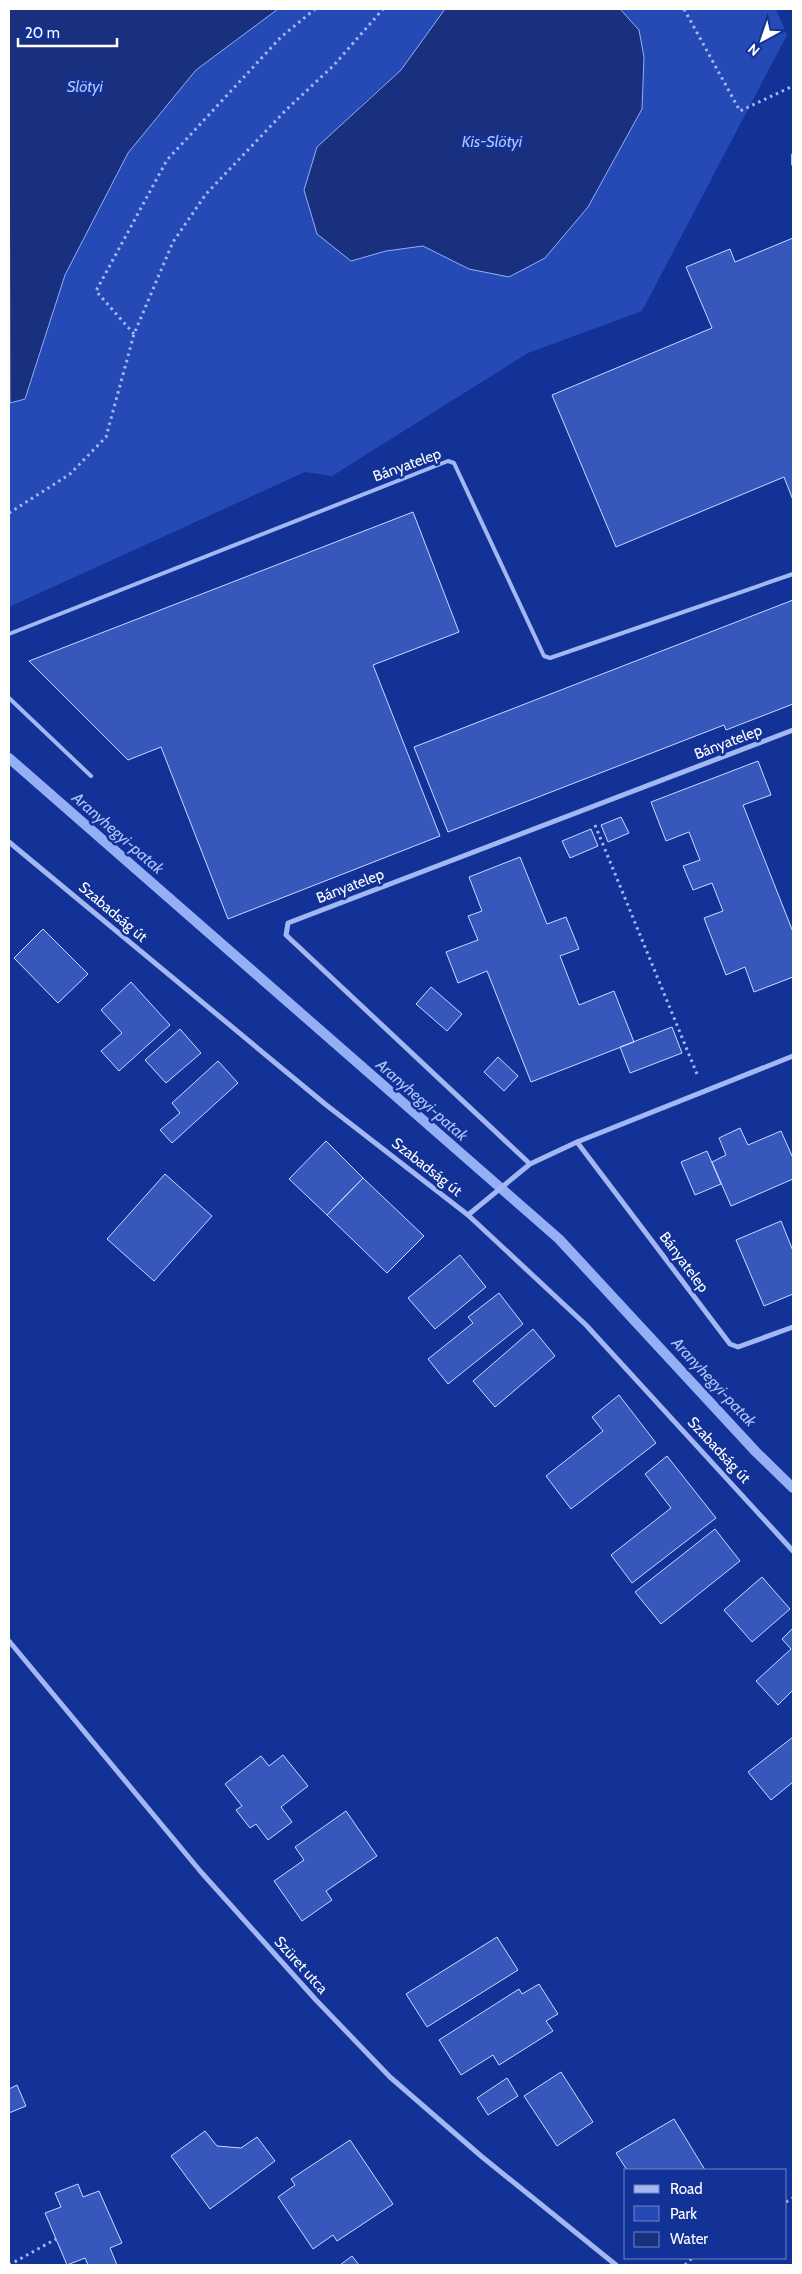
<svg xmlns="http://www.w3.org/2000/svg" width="802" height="2274" font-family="Cabin,sans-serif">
	<rect width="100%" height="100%" fill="#123297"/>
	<path fill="#254ab6" d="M278 9H445L401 70 360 106 350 261 386 251 423 246 469 269 545 258 588 207 642 109 644 57 639 30 620 9H776L787 35 642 311 528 353 332 476 305 472 9 607V402L25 399 65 275 128 153 196 70Z"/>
	<path fill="#18307e" stroke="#95aff6" d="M9 9H278L196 70 128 153 65 275 25 399 10 403Z
		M445 9H620L639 30 644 57 642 109 588 207 545 258 509 277 469 269 423 246 386 251 351 261 317 234 304 190 317 147 401 70Z"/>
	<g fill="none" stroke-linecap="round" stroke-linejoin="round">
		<path stroke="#95aff6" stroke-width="10" d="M9 758 559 1239 756 1452 793 1488"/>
	</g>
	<path fill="#3658bd" stroke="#cbd8fd" d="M793 238V500L784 477 616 547 552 395 712 328 686 267 730 249 735 262Z
		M413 512 459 632 373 665 440 836 228 919 161 747 128 760 29 661Z
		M793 600V704L726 730 724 725 448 832 414 747Z
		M758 761 771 795 743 805 793 932V977L754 992 745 967 726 975 704 918 723 911 712 883 693 890 683 866 700 860 689 832 666 841 651 802Z
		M621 817 629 833 608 842 601 825Z
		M591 829 598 846 570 858 562 841Z
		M520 857 547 924 566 917 579 949 560 956 579 1005 614 991 634 1042 531 1082 487 971 458 983 446 952 478 940 468 916 482 911 469 877Z
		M43 929 88 974 58 1003 14 958Z
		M131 982 170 1025 119 1071 101 1051 122 1033 101 1010Z
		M431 987 462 1014 447 1031 416 1004Z
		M672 1027 682 1053 630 1073 620 1047Z
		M180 1029 201 1053 166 1083 145 1060Z
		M498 1057 518 1076 504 1091 484 1072Z
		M218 1061 238 1083 172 1143 160 1130 180 1113 172 1103Z
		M740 1128 748 1145 781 1131 793 1158V1179L731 1206 712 1162 726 1155 719 1138Z
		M326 1141 363 1178 327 1215 289 1179Z
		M707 1151 721 1184 695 1195 681 1162Z
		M165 1174 212 1216 154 1281 107 1239Z
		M363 1178 424 1236 387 1273 327 1215Z
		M781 1221 793 1251V1294L764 1306 736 1240Z
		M460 1255 486 1287 435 1329 408 1298Z
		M499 1293 523 1324 448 1384 428 1359 473 1323 468 1317Z
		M533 1329 555 1356 495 1407 473 1381Z
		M619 1395 656 1443 571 1509 546 1476 603 1431 592 1417Z
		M667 1456 716 1518 632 1583 611 1555 671 1508 645 1474Z
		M715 1529 740 1561 661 1624 635 1592Z
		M762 1577 790 1609 752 1642 724 1610Z
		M793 1628V1690L778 1705 756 1681 791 1649 782 1639Z
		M793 1737V1782L771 1800 748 1772Z
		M283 1755 308 1786 281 1807 292 1822 268 1840 256 1824 250 1828 236 1810 242 1806 225 1784 261 1756 269 1766Z
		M346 1811 377 1856 326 1891 332 1900 302 1921 274 1881 304 1860 295 1847Z
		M497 1937 518 1970 427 2027 406 1994Z
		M539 1984 558 2014 546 2021 553 2031 499 2065 493 2055 461 2075 439 2040 519 1989 522 1994Z
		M561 2072 593 2122 557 2146 524 2096Z
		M507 2078 518 2096 488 2115 477 2098Z
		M17 2085 26 2106 9 2113V2089Z
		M674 2119 705 2170H627L616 2153Z
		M205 2131 217 2146 241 2148 257 2137 275 2161 210 2209 171 2156Z
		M350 2140 393 2204 337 2241 333 2235 313 2249 278 2197 295 2185 291 2179Z
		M78 2184 83 2197 99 2191 122 2243 110 2248 117 2265H88L85 2258 67 2265 45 2213 61 2207 55 2193Z
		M352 2256 359 2265H340Z"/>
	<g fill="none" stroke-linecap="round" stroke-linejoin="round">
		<path stroke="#a3b8f3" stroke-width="3" stroke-dasharray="2.5 4" stroke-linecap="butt" d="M684 9 740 111 793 86
			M134 334 96 291 167 160 281 37 315 9
			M9 513 70 474 106 437 134 334 173 242 206 194 286 110 334 65 383 9
			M595 825 697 1074
			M786 2202 793 2198
			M9 2265 56 2239
			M685 2265 692 2258"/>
		<path stroke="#a3b8f3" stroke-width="4" d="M793 155V164
			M9 634 448 461 454 463 544 656 550 658 793 574
			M9 698 91 776"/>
		<path stroke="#a3b8f3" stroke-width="5" d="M9 842 325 1104 468 1215 586 1325 793 1551
			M577 1142 730 1344 738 1347 793 1327
			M530 1164 286 935 288 923 793 730
			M468 1215 530 1164 577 1142 793 1056
			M9 1641 201 1872 316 2000 390 2077 481 2156 616 2265"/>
	</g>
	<g text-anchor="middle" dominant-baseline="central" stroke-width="5" stroke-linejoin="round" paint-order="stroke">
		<g font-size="15" fill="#fff" stroke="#123297">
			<text transform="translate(407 465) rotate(-20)">Bányatelep</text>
			<text transform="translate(728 742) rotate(-21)">Bányatelep</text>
			<text transform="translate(350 886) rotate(-21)">Bányatelep</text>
			<text transform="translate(113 912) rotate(40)">Szabadság út</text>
			<text transform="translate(427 1167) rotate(38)">Szabadság út</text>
			<text transform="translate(684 1262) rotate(53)">Bányatelep</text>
			<text transform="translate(719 1450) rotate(47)">Szabadság út</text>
			<text transform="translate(301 1965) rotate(48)">Szüret utca</text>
		</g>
		<g font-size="16" font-style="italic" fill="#afc3fa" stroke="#123297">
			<text x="85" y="86">Slötyi</text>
			<text x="492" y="141">Kis-Slötyi</text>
			<text transform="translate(118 833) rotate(41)">Aranyhegyi-patak</text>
			<text transform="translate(422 1100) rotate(41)">Aranyhegyi-patak</text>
			<text transform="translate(714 1382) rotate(47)">Aranyhegyi-patak</text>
		</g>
	</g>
	<rect width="802" height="2274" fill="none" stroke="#ffffff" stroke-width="20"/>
	<rect x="624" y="2169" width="162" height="90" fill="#123297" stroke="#7184c1"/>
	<rect x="634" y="2185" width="25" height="8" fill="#a3b8f3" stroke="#7184c1"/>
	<text x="670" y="2194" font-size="15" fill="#ffffff">Road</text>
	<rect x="634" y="2206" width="25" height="15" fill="#254ab6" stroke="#7184c1"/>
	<text x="670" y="2219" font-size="15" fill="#ffffff">Park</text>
	<rect x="634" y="2232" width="25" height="15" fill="#18307e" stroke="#7184c1"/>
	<text x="670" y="2244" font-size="15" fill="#ffffff">Water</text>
	<g transform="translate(762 40) rotate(220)" stroke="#123297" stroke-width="4" paint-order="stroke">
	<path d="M0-4L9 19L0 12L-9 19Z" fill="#ffffff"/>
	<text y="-8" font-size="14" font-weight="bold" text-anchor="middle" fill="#ffffff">N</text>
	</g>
	<path d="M18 38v8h99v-8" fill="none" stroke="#ffffff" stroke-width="2.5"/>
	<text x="25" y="38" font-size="15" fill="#ffffff" stroke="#123297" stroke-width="4" paint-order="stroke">20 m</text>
</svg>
